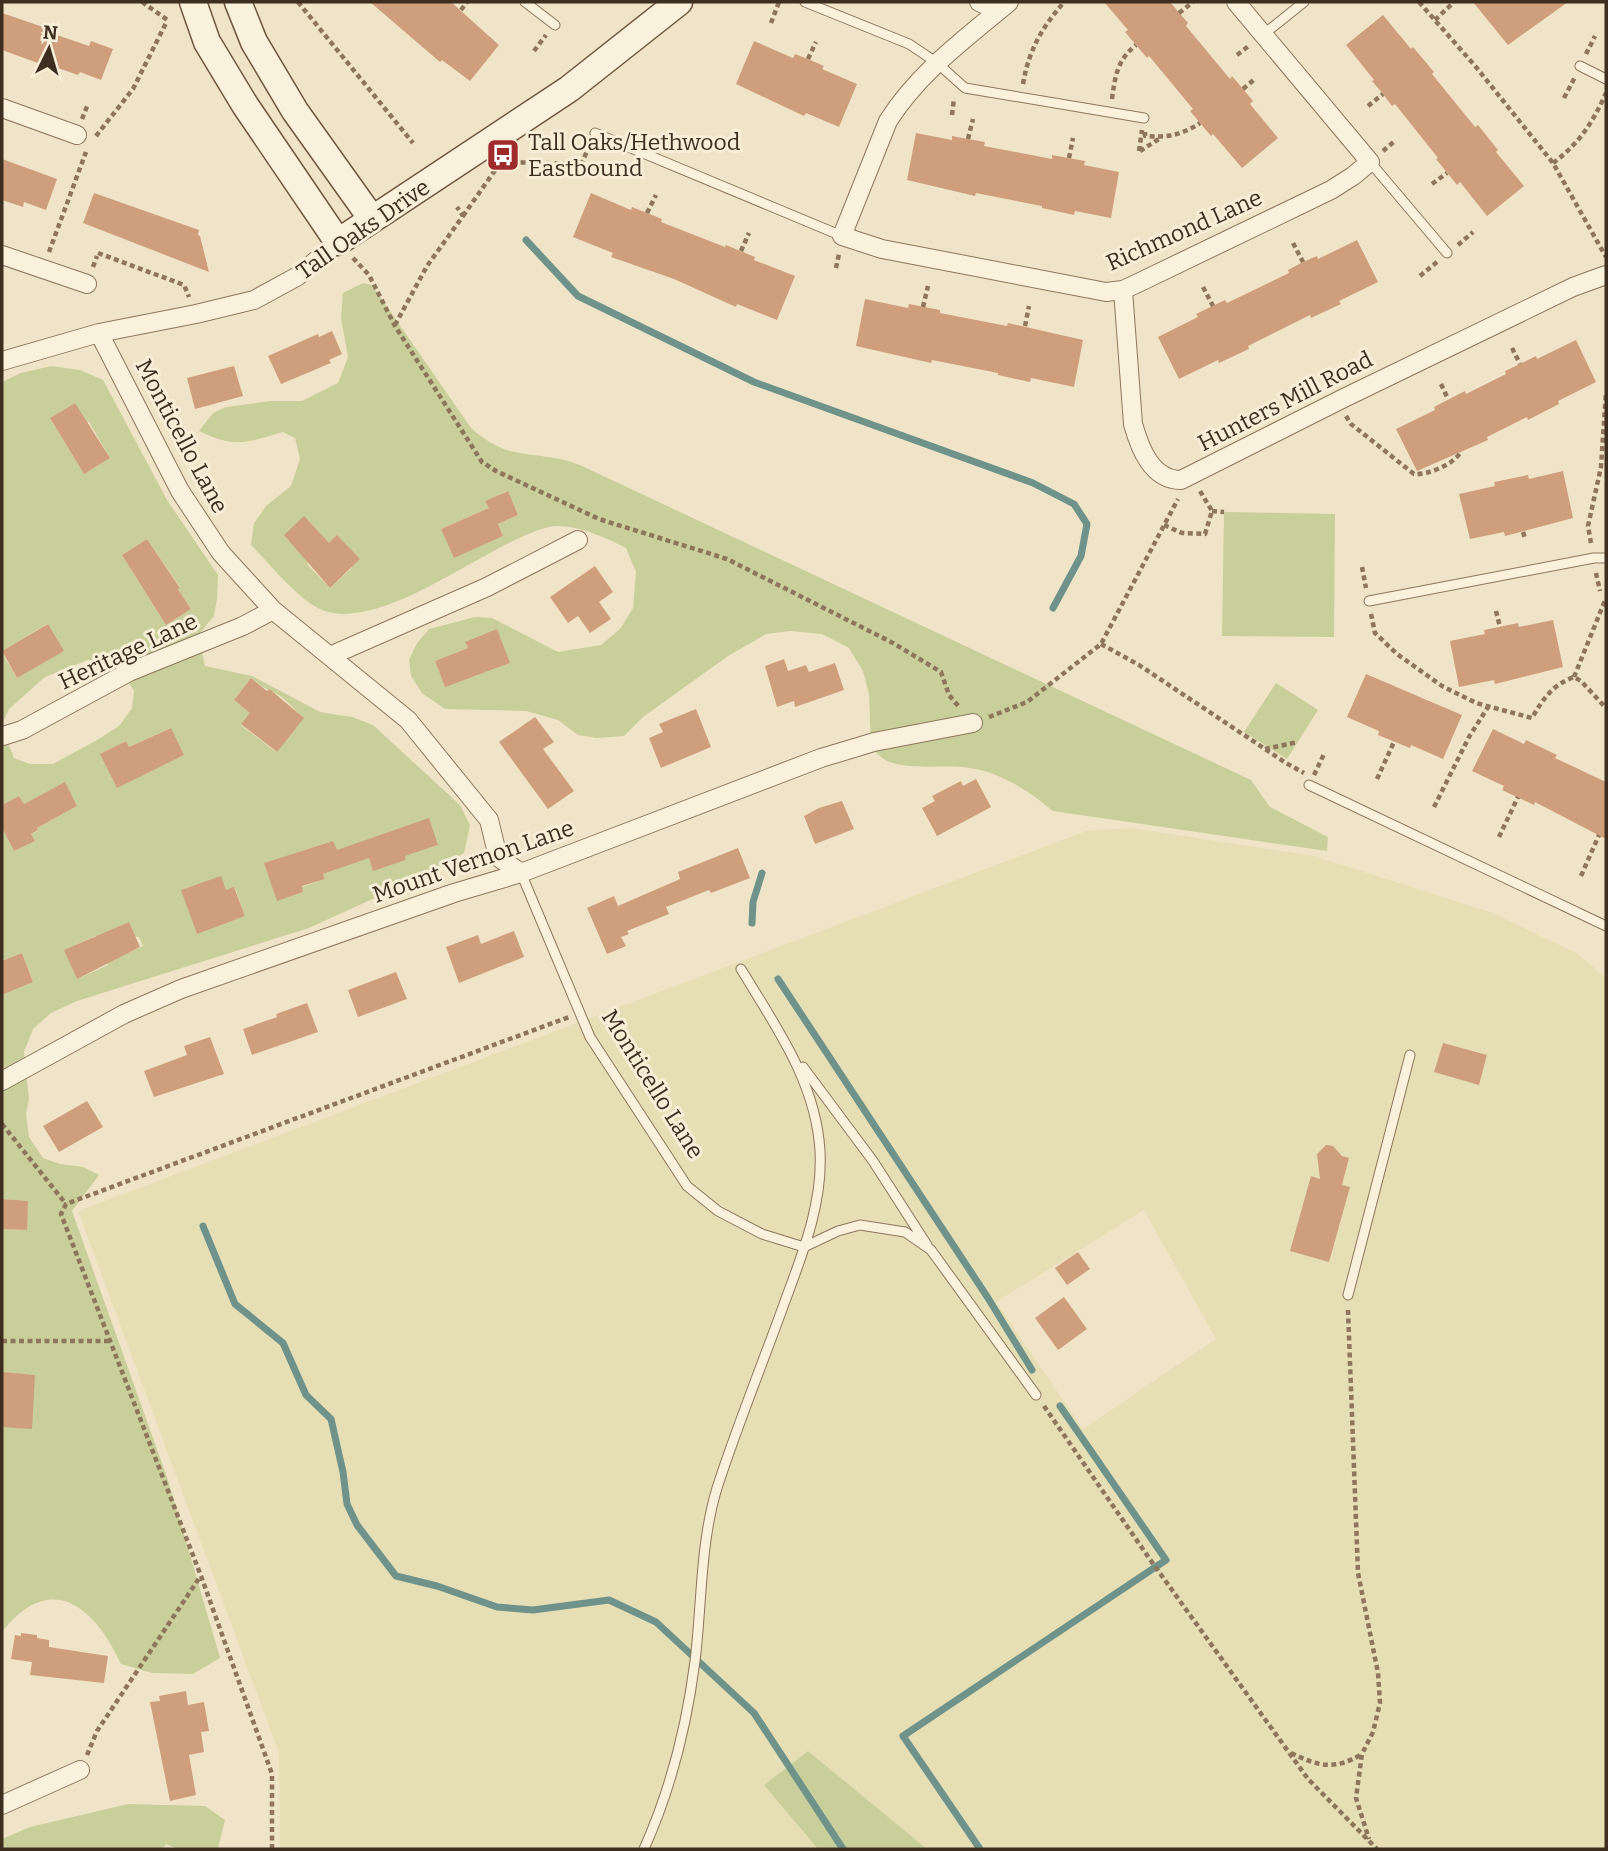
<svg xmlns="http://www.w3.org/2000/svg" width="1608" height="1851" font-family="Bitter,serif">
	<rect width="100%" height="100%" fill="#f0e4c8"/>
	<path fill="#e6deb5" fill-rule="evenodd" d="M1131 828 1314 856 1493 913 1578 954 1606 978V1849H927L808 1751 764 1785 818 1849H280L279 1753 78 1211 1086 831ZM1144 1210 1216 1339 1083 1429 996 1302Z"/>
	<path fill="#c9cf9b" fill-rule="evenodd" d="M363 283 372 285 471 428C484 439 498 449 515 452 539 457 560 456 582 466L1251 780 1270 807 1328 837 1327 851 1053 811C1027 789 997 770 962 767 938 765 910 770 887 761 881 758 875 751 871 747L869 694 863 671 849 648 822 634 790 631 766 634 728 656 643 717 624 736 596 738 578 735 558 720 526 711 445 709 422 693 411 676 409 660 417 643 429 629 475 617 492 618 558 652 601 645 620 629 633 608 636 572 626 548C607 538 571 522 549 527 488 542 383 634 322 610 299 601 269 563 251 545L254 523 267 505 291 486 300 459 295 438 283 432C246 443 234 448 199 431L213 413 226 407 270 401H302L338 383 348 357 341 318 343 293ZM507 491 518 515 498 524 503 536 454 557 441 529 489 508 486 501ZM337 536 352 568 330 588 307 564ZM465 643 510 663 445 686 435 661 468 648Z
		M51 366 80 370 103 380 167 500 218 575 217 599 214 616 198 635 205 666 252 676 320 712 352 717 373 725 460 805 470 825 464 853 436 870 309 928 77 1001 51 1013 33 1029 24 1052 29 1099 26 1114 29 1137 43 1158 60 1164 83 1167 99 1175 72 1211 168 1480 219 1654 220 1658 193 1674 152 1673 121 1664C95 1607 51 1569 2 1632V1229L26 1230 28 1201 2 1199V995L33 982 22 953 2 961V828L14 851 35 841 31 834 38 831 37 828 77 806 64 783 24 804 19 796 2 805V727L14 758 30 764H53L97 740 119 726 132 708 134 691 116 661 88 660 45 677 9 709 2 724V653L17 678 63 650 47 624 2 651V382L21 373ZM75 403 86 423 89 422 110 458 84 474 50 418ZM147 539 180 587 178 589 191 609 166 625 122 555ZM251 678C259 685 266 689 275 693 287 699 295 711 304 718L276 752 241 725 250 713 234 700ZM170 728 184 755 117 787 101 754 126 741 129 747ZM333 841 342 867 323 874 325 879 302 887 303 892 277 900 265 863ZM363 841 438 845 414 853 404 854 406 860 373 870ZM235 888 245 916 197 933 226 890ZM95 936 139 937 143 946 117 958H106L108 965 77 979 65 950Z
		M1224 512 1335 514 1334 637 1222 636Z
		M1276 683 1318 710 1287 759 1244 732Z
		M808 1751 927 1849H818L764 1785Z
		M128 1804 205 1806 225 1820 218 1849H177L166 1844 163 1849H2V1839L30 1827Z"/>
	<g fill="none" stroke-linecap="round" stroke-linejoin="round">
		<path stroke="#6f938a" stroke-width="7" d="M526 240 578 296 754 382 1033 483 1074 504 1087 524 1081 556 1053 608
			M752 923 753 902 762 873
			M778 979 988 1298 1032 1370
			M203 1226 235 1304 283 1343 306 1395 331 1419 343 1472 347 1504 357 1525 396 1576 437 1586 497 1607 533 1610 609 1600 656 1622 754 1713 843 1849
			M980 1849 903 1736 1166 1560 1060 1406"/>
	</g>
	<path fill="#cf9f7d" d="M370 2H451L499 45 470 81 442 60 440 62Z
		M1104 2H1170L1188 23 1186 26 1230 79 1232 76 1243 89 1253 101 1250 104 1278 138 1242 168 1213 134 1211 136 1190 111 1193 109 1149 56 1147 58 1125 32 1128 30Z
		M1473 2H1568L1508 45Z
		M2 13 49 29 48 32 89 46 91 41 113 49 101 80 80 72 78 75 58 68 57 70 2 50Z
		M1383 15 1411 49 1413 47 1434 72 1432 74 1475 127 1478 125 1498 150 1496 152 1524 186 1487 216 1460 182 1457 185 1436 159 1438 158 1395 104 1392 106 1383 94 1372 81 1374 80 1346 45Z
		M754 41 793 58 795 54 808 59 824 66 822 69 857 84 839 127 806 113 804 116 736 84Z
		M916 133 952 140V136L968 139 985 142 984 146 1052 159V155L1085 161 1084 165 1119 172 1111 218 1075 211 1074 215 1042 208V206L976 193 975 196 907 180Z
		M2 159 57 179 46 210 24 202 23 207 2 200Z
		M94 193 199 230 198 235 200 236 209 272 83 223Z
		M591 193 631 210 632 207 662 219 661 222 725 247 726 245 755 257 754 260 795 276 777 320 737 304 736 307 674 279 611 257 613 253 573 237Z
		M1357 240 1378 282 1339 301 1341 304 1311 318 1310 315 1248 346 1249 349 1219 363 1218 360 1179 379 1158 337 1198 317 1196 314 1225 300 1227 303 1289 273 1288 270 1303 262 1317 256 1318 259Z
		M865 299 908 308 909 304 940 310V313L1007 326 1008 323 1083 340 1074 387 1031 378 1030 382 998 375V373L932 360 931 363 856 346Z
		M332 331 342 354 329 360 331 363 281 384 268 356 318 334 319 337Z
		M1576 340 1596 382 1558 401 1559 404 1528 420 1527 417 1487 437 1488 440 1417 471 1396 429 1435 410 1434 407 1465 391 1466 394 1506 374 1505 371 1520 364 1536 356 1537 359Z
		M234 366 243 396 195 409 187 378Z
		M75 403 110 458 84 474 50 418Z
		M1563 471 1573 518 1505 536 1504 532 1470 539 1459 494 1495 486 1494 482 1528 475 1529 479Z
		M508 491 518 515 498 524 503 536 454 558 441 529 489 508 485 501Z
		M304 516 329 543 337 535 360 559 330 588 284 535Z
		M147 539 180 588 178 589 191 609 166 625 122 555Z
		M595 566 613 592 599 602 611 619 590 633 578 616 568 623 550 597Z
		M1553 620 1563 667 1495 684 1494 680 1459 687 1450 641 1485 634 1484 630 1518 623 1519 627Z
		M48 624 64 651 17 678 2 651Z
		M497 629 510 663 445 687 435 661 468 648 465 642Z
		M784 659 788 671 806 665 809 672 835 663 844 690 795 707 794 701 777 707 765 666Z
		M1366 674 1462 715 1443 759 1411 745 1410 748 1378 735 1379 731 1347 717Z
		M251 678 267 691 269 689 273 692 304 718 277 752 241 724 250 713 234 700Z
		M696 709 711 747 661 768 649 738 663 732 659 724Z
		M535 717 554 742 543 749 574 791 548 809 499 742Z
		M171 728 184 755 117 788 100 754 126 741 129 747Z
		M1493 729 1524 744 1526 740 1557 755 1555 758 1606 782V839L1535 802 1534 805 1502 790 1504 786 1472 771Z
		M976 779 991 807 937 836 922 808 935 801 932 796 961 781 963 786Z
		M65 782 77 806 37 828 38 830 31 834 35 841 14 851 2 828V805L19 796 24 804Z
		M842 801 854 829 815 844 804 816 819 808Z
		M429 818 438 845 405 856 406 860 373 871 369 858 323 874 325 879 302 886 303 892 277 901 264 863 333 841 337 850Z
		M738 848 750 878 711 893 709 890 666 907 669 914 627 931 629 934 621 937 626 946 607 954 587 908 614 896 618 906 680 879 678 872Z
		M221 876 226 890 234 887 245 916 197 934 181 890Z
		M129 922 140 947 77 979 64 950Z
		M514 931 524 957 459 983 446 947 478 935 481 944Z
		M22 953 33 982 2 995V961Z
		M396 972 407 999 358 1017 348 990Z
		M307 1003 318 1032 252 1055 243 1029 277 1017 276 1014Z
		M210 1037 224 1074 154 1097 144 1071 187 1055 184 1046Z
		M1443 1043 1487 1055 1479 1085 1434 1072Z
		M87 1101 103 1127 59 1152 43 1126Z
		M1326 1145 1333 1146 1342 1156 1349 1158 1342 1185 1350 1187 1329 1262 1290 1251 1311 1176 1320 1179 1317 1154Z
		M2 1199 28 1201 27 1230 2 1229Z
		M1078 1252 1090 1269 1067 1285 1055 1268Z
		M1064 1297 1087 1329 1058 1350 1035 1318Z
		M2 1372 35 1375 32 1429 2 1427Z
		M21 1633 37 1635V1638L49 1640V1647L108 1656 104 1683 30 1675 32 1662 11 1659 15 1635 21 1636Z
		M186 1691 188 1705 204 1702 209 1731 201 1732 204 1752 189 1755 196 1795 170 1801 150 1702 160 1701 159 1696Z"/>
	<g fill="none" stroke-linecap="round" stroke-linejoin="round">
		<defs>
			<path id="lane" d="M525 2 555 25
				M805 2 909 44 936 62 965 88 1144 118
				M1264 34 1304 2
				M1580 66 1606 79
				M595 133 842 236
				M1370 162 1447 253
				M1369 601 1594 558H1606
				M1309 785 1606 926
				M521 873 590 1037 687 1186 718 1211 762 1234 804 1247
				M803 1067 873 1161 927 1245
				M804 1247 838 1231 860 1225 905 1232 931 1250 1036 1395
				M1348 1295 1410 1055
				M644 1849C670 1791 687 1724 695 1661 702 1604 700 1544 717 1488 737 1426 762 1365 784 1304 802 1255 823 1204 820 1151 816 1082 776 1027 741 969"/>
			<path id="street" d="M979 2 998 11
				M1009 2C965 39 919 72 888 121L842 236 882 249 1106 292 1123 290 1138 283 1331 190 1353 176 1370 162 1236 2
				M2 108 77 135
				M2 255 87 284
				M1123 290 1133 424C1140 449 1152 480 1181 480L1344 398 1573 287 1606 275
				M99 333 180 491 221 553 273 610 408 720 489 820 498 857 521 873
				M2 361 99 333 196 314 254 300 298 276 338 242
				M330 656 487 587 578 540
				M3 736 22 730 129 672 243 626 273 610
				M2 1081 124 1014 181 989 454 893 521 873 821 758 874 742 973 723
				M2 1805 80 1770"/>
			<path id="secondary" d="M193 2 207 42 245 105 338 242 569 89 679 2
				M238 2 254 42 295 111 372 219"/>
		</defs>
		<use href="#lane" stroke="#8d765c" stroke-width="11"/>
		<use href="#street" stroke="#8d765c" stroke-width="20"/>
		<use href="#secondary" stroke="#6f573f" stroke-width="29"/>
		<path stroke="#8d765c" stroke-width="4.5" stroke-dasharray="5 3.5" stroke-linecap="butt" d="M142 2 169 21
			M298 2 413 143
			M1419 2 1476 67 1553 163 1606 257
			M461 10 467 2
			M1179 13 1193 2
			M1435 20 1454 2
			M771 23 779 2
			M534 51 546 35
			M1586 54 1595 36
			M1237 55 1250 45
			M808 59 816 42
			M1023 84C1029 49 1042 28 1064 2
			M1243 89 1256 78
			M1564 98 1575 77
			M1112 99C1115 77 1117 60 1136 45
			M1368 106 1383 94
			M952 115 954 98
			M82 119 88 104
			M1145 132V136C1166 138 1182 135 1200 123
			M96 136 133 89 167 21
			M968 139 973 119
			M1139 151 1142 130
			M1140 151 1159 139
			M1383 151 1396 140
			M1069 158 1073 138
			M1553 163C1579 144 1593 122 1606 93
			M1432 184 1447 173
			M647 213 656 195
			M463 216 498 166 503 162 581 164 590 145
			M1293 243 1303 262
			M1458 245 1473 232
			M741 251 749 233
			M49 252 86 152
			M98 253 184 285 189 297
			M353 258 369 275 395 326 482 462 496 471 599 519 727 559 893 643 941 672 949 695 960 708
			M93 267 97 256
			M836 268 839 254
			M1420 276 1437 262
			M1203 287 1213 306
			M923 307 928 286
			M395 325 427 266 463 216 457 207
			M1025 326 1029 306
			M1512 348 1520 364
			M1441 384 1448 399
			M1346 416 1351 424 1414 474C1427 475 1453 465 1460 453
			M1212 511 1224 512
			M1164 525 1182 533 1205 534 1212 511 1200 491
			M1523 532 1525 538
			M1591 543 1588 526 1601 467 1606 392
			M1362 567 1366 588
			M1596 573 1600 591
			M1496 611 1500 627
			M1371 614 1375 633 1397 654 1442 686 1476 703 1532 718C1543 699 1552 685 1574 677L1581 681 1606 708
			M1101 644 1139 665 1286 763 1304 773
			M1574 677 1606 598
			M989 717 1027 702 1101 644 1178 499
			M1265 749 1298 742
			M1314 775 1324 754
			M1377 779 1394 742
			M1434 807 1469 737 1488 707
			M1499 837 1518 797
			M1581 876 1599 835
			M2 1124 66 1204
			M1348 1310 1358 1573 1378 1673 1380 1703 1373 1732 1362 1754 1356 1798 1369 1839
			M2 1341H109
			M1044 1406 1149 1558 1308 1779 1377 1849
			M1291 1753C1318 1766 1334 1771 1362 1754
			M87 1755 97 1731 200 1577
			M272 1849V1774L201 1576 61 1214 66 1204 569 1017"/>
		<use href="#lane" stroke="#faf1dc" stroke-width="9"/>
		<use href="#street" stroke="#faf1dc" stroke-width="18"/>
		<use href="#secondary" stroke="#faf1dc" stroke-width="26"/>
	</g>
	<defs>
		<symbol id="bus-square" viewBox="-11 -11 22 22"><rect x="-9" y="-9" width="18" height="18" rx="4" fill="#9e2a2b" stroke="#f7eed8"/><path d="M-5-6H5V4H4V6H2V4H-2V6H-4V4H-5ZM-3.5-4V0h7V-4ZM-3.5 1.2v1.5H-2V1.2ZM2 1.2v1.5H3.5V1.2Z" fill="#fff"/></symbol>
	</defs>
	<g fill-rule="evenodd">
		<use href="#bus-square" x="484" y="136" width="38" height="38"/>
	</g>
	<g text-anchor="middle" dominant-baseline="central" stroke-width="6" stroke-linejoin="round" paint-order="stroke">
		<g font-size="23" fill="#3d2e20" stroke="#f7eed8" text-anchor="start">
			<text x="528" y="142">Tall Oaks/Hethwood<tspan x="528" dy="26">Eastbound</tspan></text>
		</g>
		<g font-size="23" fill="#3d2e20" stroke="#f7eed8">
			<text transform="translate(363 229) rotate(-35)">Tall Oaks Drive</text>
			<text transform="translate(1184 230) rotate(-24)">Richmond Lane</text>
			<text transform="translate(1285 401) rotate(-27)">Hunters Mill Road</text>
			<text transform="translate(182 436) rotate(62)">Monticello Lane</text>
			<text transform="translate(128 651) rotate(-25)">Heritage Lane</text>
			<text transform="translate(473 861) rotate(-19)">Mount Vernon Lane</text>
			<text transform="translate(653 1084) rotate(58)">Monticello Lane</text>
		</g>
	</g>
	<rect width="1608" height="1851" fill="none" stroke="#3d2e20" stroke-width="7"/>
	<g transform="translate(49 49) rotate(5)" stroke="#f7eed8" stroke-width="5" paint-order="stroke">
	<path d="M0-5L12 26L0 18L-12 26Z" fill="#3d2e20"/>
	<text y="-10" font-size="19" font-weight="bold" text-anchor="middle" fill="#3d2e20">N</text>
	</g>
</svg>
